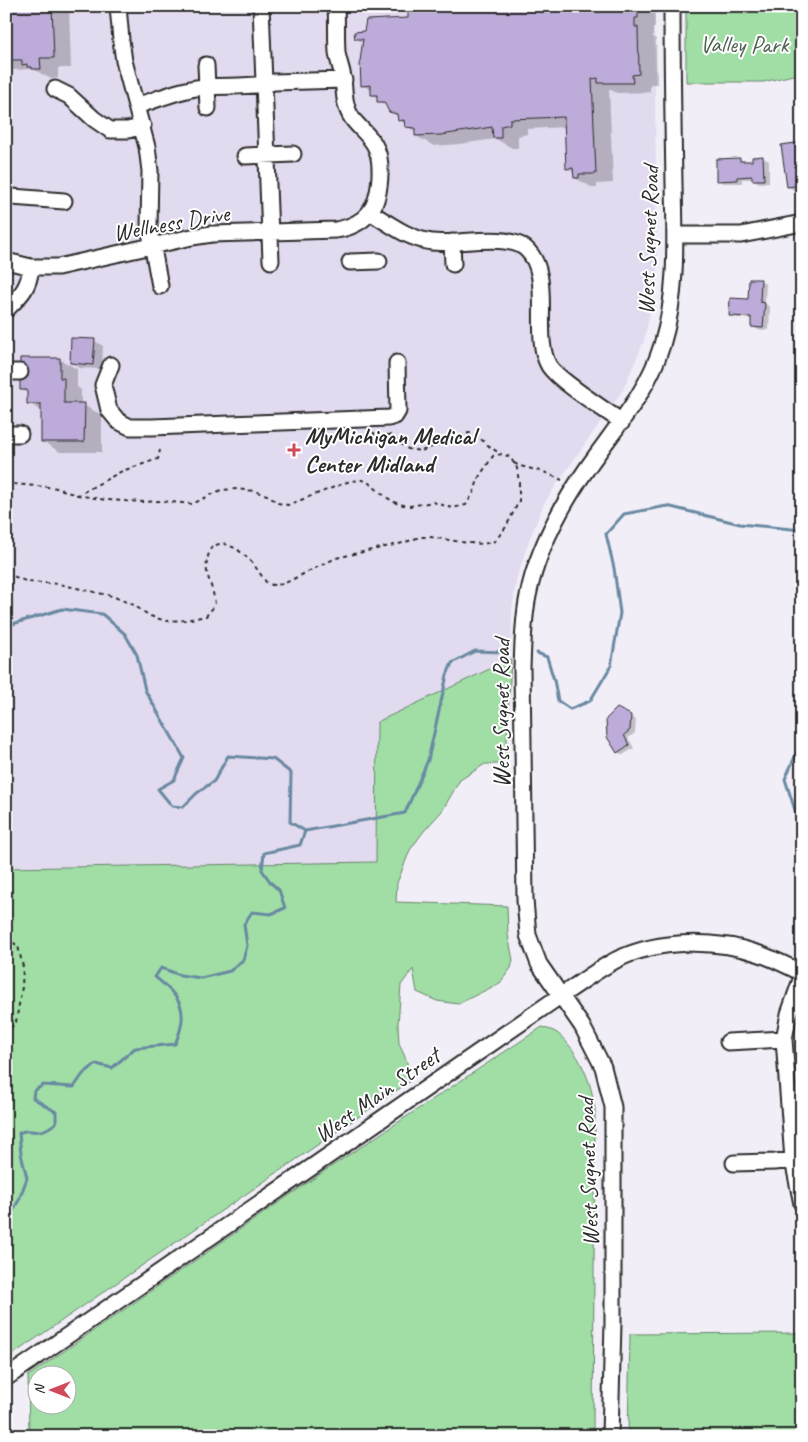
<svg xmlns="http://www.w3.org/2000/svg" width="808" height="1442" font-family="Caveat,sans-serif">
	<rect width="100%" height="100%" fill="#f2eef8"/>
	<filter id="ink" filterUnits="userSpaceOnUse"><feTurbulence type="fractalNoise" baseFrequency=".02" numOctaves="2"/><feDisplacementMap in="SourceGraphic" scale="10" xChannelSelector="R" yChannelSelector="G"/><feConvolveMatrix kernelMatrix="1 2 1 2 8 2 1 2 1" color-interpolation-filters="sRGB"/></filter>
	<g filter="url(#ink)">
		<path fill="#e2daef" d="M6 6H654L657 266 656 283 644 341 623 390 554 488 544 504 529 540 517 577 512 610 511 659 377 722V862L6 868Z"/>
		<path fill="#a0dea6" stroke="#668468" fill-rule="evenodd" d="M686 6H802V73L763 82H686Z
			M511 659 506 760 501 764H485L460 780 442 811 424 831 410 850 397 883 396 902 507 906 508 935 513 960 511 968 500 983 458 1004 437 1001 417 992 413 969 401 985 398 1024 399 1043 407 1062 409 1082 6 1359V868L376 862 377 722Z
			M542 1027C547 1029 553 1030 557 1033 579 1051 592 1082 595 1110L593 1436H29L28 1376 326 1170ZM38 1374H68V1404H38Z
			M802 1333V1436H628L630 1334Z"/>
		<path fill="#0003" d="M6 6H69L71 68H58V78L51 79 33 69 9 70V73L6 74Z
			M96 6H111V8H99Z
			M413 6H655V28H653V37L656 39 657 84H650V92L617 93 609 89 613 183 597 184V188H593L575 178V173L567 168 565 127 527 129V134L518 136V148H512L496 139 459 144 434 146 416 136V132L406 126V124L399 120V117L389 111 387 106 378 101V98L372 95V91L362 85 363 43 356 38 365 32 410 19 420 10Z
			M802 143V189L794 190 788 187Z
			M754 158H763L769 161V182L759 183 753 179H742V183H723L718 180 740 159 745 162H754Z
			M761 281 766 284 765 304 770 307 769 330H758L752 326 753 319 736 318 730 315 749 301Z
			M95 341 103 346 102 369 80 368 71 362Z
			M59 359 77 369V387L81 390V404L102 415V452H60L42 441V411L28 403V393L22 390Z
			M631 717 636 720 635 733 628 738 634 748 623 755 617 752Z"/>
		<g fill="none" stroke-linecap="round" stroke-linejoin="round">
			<path stroke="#6889a1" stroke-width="3" d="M6 626 62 609 102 614 125 634 137 655 145 690 184 758 174 780 158 789 172 806 183 807 197 793 214 781 228 756 273 759 291 773 290 822 305 831 405 813 428 760 447 675 452 663 475 651 503 652
				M537 653 547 657 554 680 558 701 570 709 590 701 611 666 620 613 614 568 606 534 624 514 667 506 740 524 802 530
				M802 741 785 779 802 832
				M6 1223 19 1200 27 1178 21 1154 19 1133C29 1128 31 1133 40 1131 46 1131 51 1126 56 1123V1112L33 1098 34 1091 43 1085 74 1087 83 1074 96 1064 112 1068 135 1048 175 1044C190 1011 181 997 155 977L161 968 180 975 201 978 230 971 243 960 247 946 244 924 252 912 271 914 285 908 279 890 271 883 262 870 264 853 300 845 305 831"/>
		</g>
		<path fill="#bdabda" stroke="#2b2b2b" d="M6 6H52L54 58H40L41 69H32V67H27V64L22 65V60H6Z
			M426 6H638V18H635V27H638L639 74 632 75 633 83H598V78L592 79 596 174H579V178H574L573 168 566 169 564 117 510 119V124L501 126V138H493L492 127 441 135 415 136V128L405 127 404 120 398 121 397 114 389 112 384 102H377V95H371V85L361 86 360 61 363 39H355L354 32 364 31 366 20 408 18V9L426 8Z
			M802 142V185L787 187 781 145Z
			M763 156 764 180H752V176L737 177V180L716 181V159L740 158V161H752V157Z
			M749 279H761L760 302 765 303 763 328 751 327V317L729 316 730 298 748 299Z
			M71 338 95 339 93 365 70 363Z
			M20 358H60V378H64V403H85L84 442H41V404H27V390H20Z
			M617 708 631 715 630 730 624 735 629 745 617 753 607 737 606 719Z"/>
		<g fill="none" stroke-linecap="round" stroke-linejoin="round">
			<defs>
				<path id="minor" d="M118 6 121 40 124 61 147 147 150 171 149 227 160 286
					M261 6 271 261
					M206 65 208 108
					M55 89 69 96 94 119 110 130H128L143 126
					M136 106C159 99 180 89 204 87 227 85 252 88 274 82L344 80
					M245 156 293 154
					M6 195 12 197 64 201
					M370 212C389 224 409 239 432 242 456 245 507 233 525 248 555 273 531 336 549 366 560 382 604 409 622 422
					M675 235H741L802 223
					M452 242 453 264
					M6 261 31 267H58L192 237 212 234 336 230C348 228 361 223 369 213 381 199 384 160 374 144 365 129 350 123 346 104 344 96 344 87 343 78 342 69 338 61 337 52 336 37 337 21 336 6
					M350 262 379 261
					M6 310C21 295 29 288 31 267
					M111 365 103 385 109 410 118 421 130 427H152L389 418 395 416 398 411 397 363
					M6 372H20
					M6 434H20
					M802 977 789 1014 784 1039 793 1160 802 1204
					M728 1042 784 1039
					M734 1163 775 1162 793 1160
					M6 1378 560 996C579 984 598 969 618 959 660 939 716 939 760 954 774 959 788 966 802 973
					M610 1436 613 1323V1107L603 1067 582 1026 539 964 528 935 525 900 522 668C523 644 523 620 528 596 537 549 561 506 588 467 615 428 648 392 662 345 678 293 675 238 674 184 673 125 672 65 672 6"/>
			</defs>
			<use href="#minor" stroke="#2b2b2b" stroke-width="19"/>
			<path stroke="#2b2b2b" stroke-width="2" stroke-dasharray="4 4" stroke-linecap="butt" d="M374 432V435H390L408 449 421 451 469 433C481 435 488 449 501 453
				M514 463 520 466 544 472 562 480
				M6 481 14 484 58 488 70 493 78 495 122 471 158 459 160 450
				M6 576H13L28 582 59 584 112 596 132 604 150 616 166 621 185 620 206 616 215 605C213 579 199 573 212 546L223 543 237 549 252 562 266 582 272 585 283 584 336 558 403 543 420 537H430L468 543 483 544 495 541 506 527 519 501V483L517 468 510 457 502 454 493 456 479 477 474 492 466 505 452 508 433 502 410 506 398 504 386 497 369 483 362 480 350 481 288 505 278 503 267 495 254 491 237 489 221 490 192 504 161 501 144 502 106 500 78 495
				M6 938 18 946 23 967 22 987 16 1022 6 1033"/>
			<use href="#minor" stroke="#fff" stroke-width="15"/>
		</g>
	</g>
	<path fill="#d1495b" stroke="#fff" stroke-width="2" d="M291.5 442.5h5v5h5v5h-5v5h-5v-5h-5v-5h5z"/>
	<g text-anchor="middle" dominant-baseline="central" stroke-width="4" stroke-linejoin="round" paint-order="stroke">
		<g font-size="24" fill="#4e6150" stroke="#fff">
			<text x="744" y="44">Valley Park</text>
		</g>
		<g font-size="24" fill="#2b2b2b" stroke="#fff">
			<text transform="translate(171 223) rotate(-10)">Wellness Drive</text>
			<text transform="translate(648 240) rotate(-88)">West Sugnet Road</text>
			<text transform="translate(501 713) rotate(-90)">West Sugnet Road</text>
			<text transform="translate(377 1095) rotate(-35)">West Main Street</text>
			<text transform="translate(588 1172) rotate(-92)">West Sugnet Road</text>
		</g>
		<g font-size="24" font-weight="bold" fill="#2b2b2b" stroke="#fff" text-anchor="start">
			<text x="305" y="436">MyMichigan Medical<tspan x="305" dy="28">Center Midland</tspan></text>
		</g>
	</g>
	<rect width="808" height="1442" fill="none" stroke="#fff" stroke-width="25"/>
	<rect x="12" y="12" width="783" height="1417" fill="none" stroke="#2b2b2b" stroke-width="2" filter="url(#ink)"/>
	<g transform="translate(52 1390) rotate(270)"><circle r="24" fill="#ffffff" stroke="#aaaaaa"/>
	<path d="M0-4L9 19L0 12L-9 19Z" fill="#d1495b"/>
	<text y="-8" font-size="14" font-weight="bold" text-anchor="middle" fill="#2b2b2b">N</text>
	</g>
</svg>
